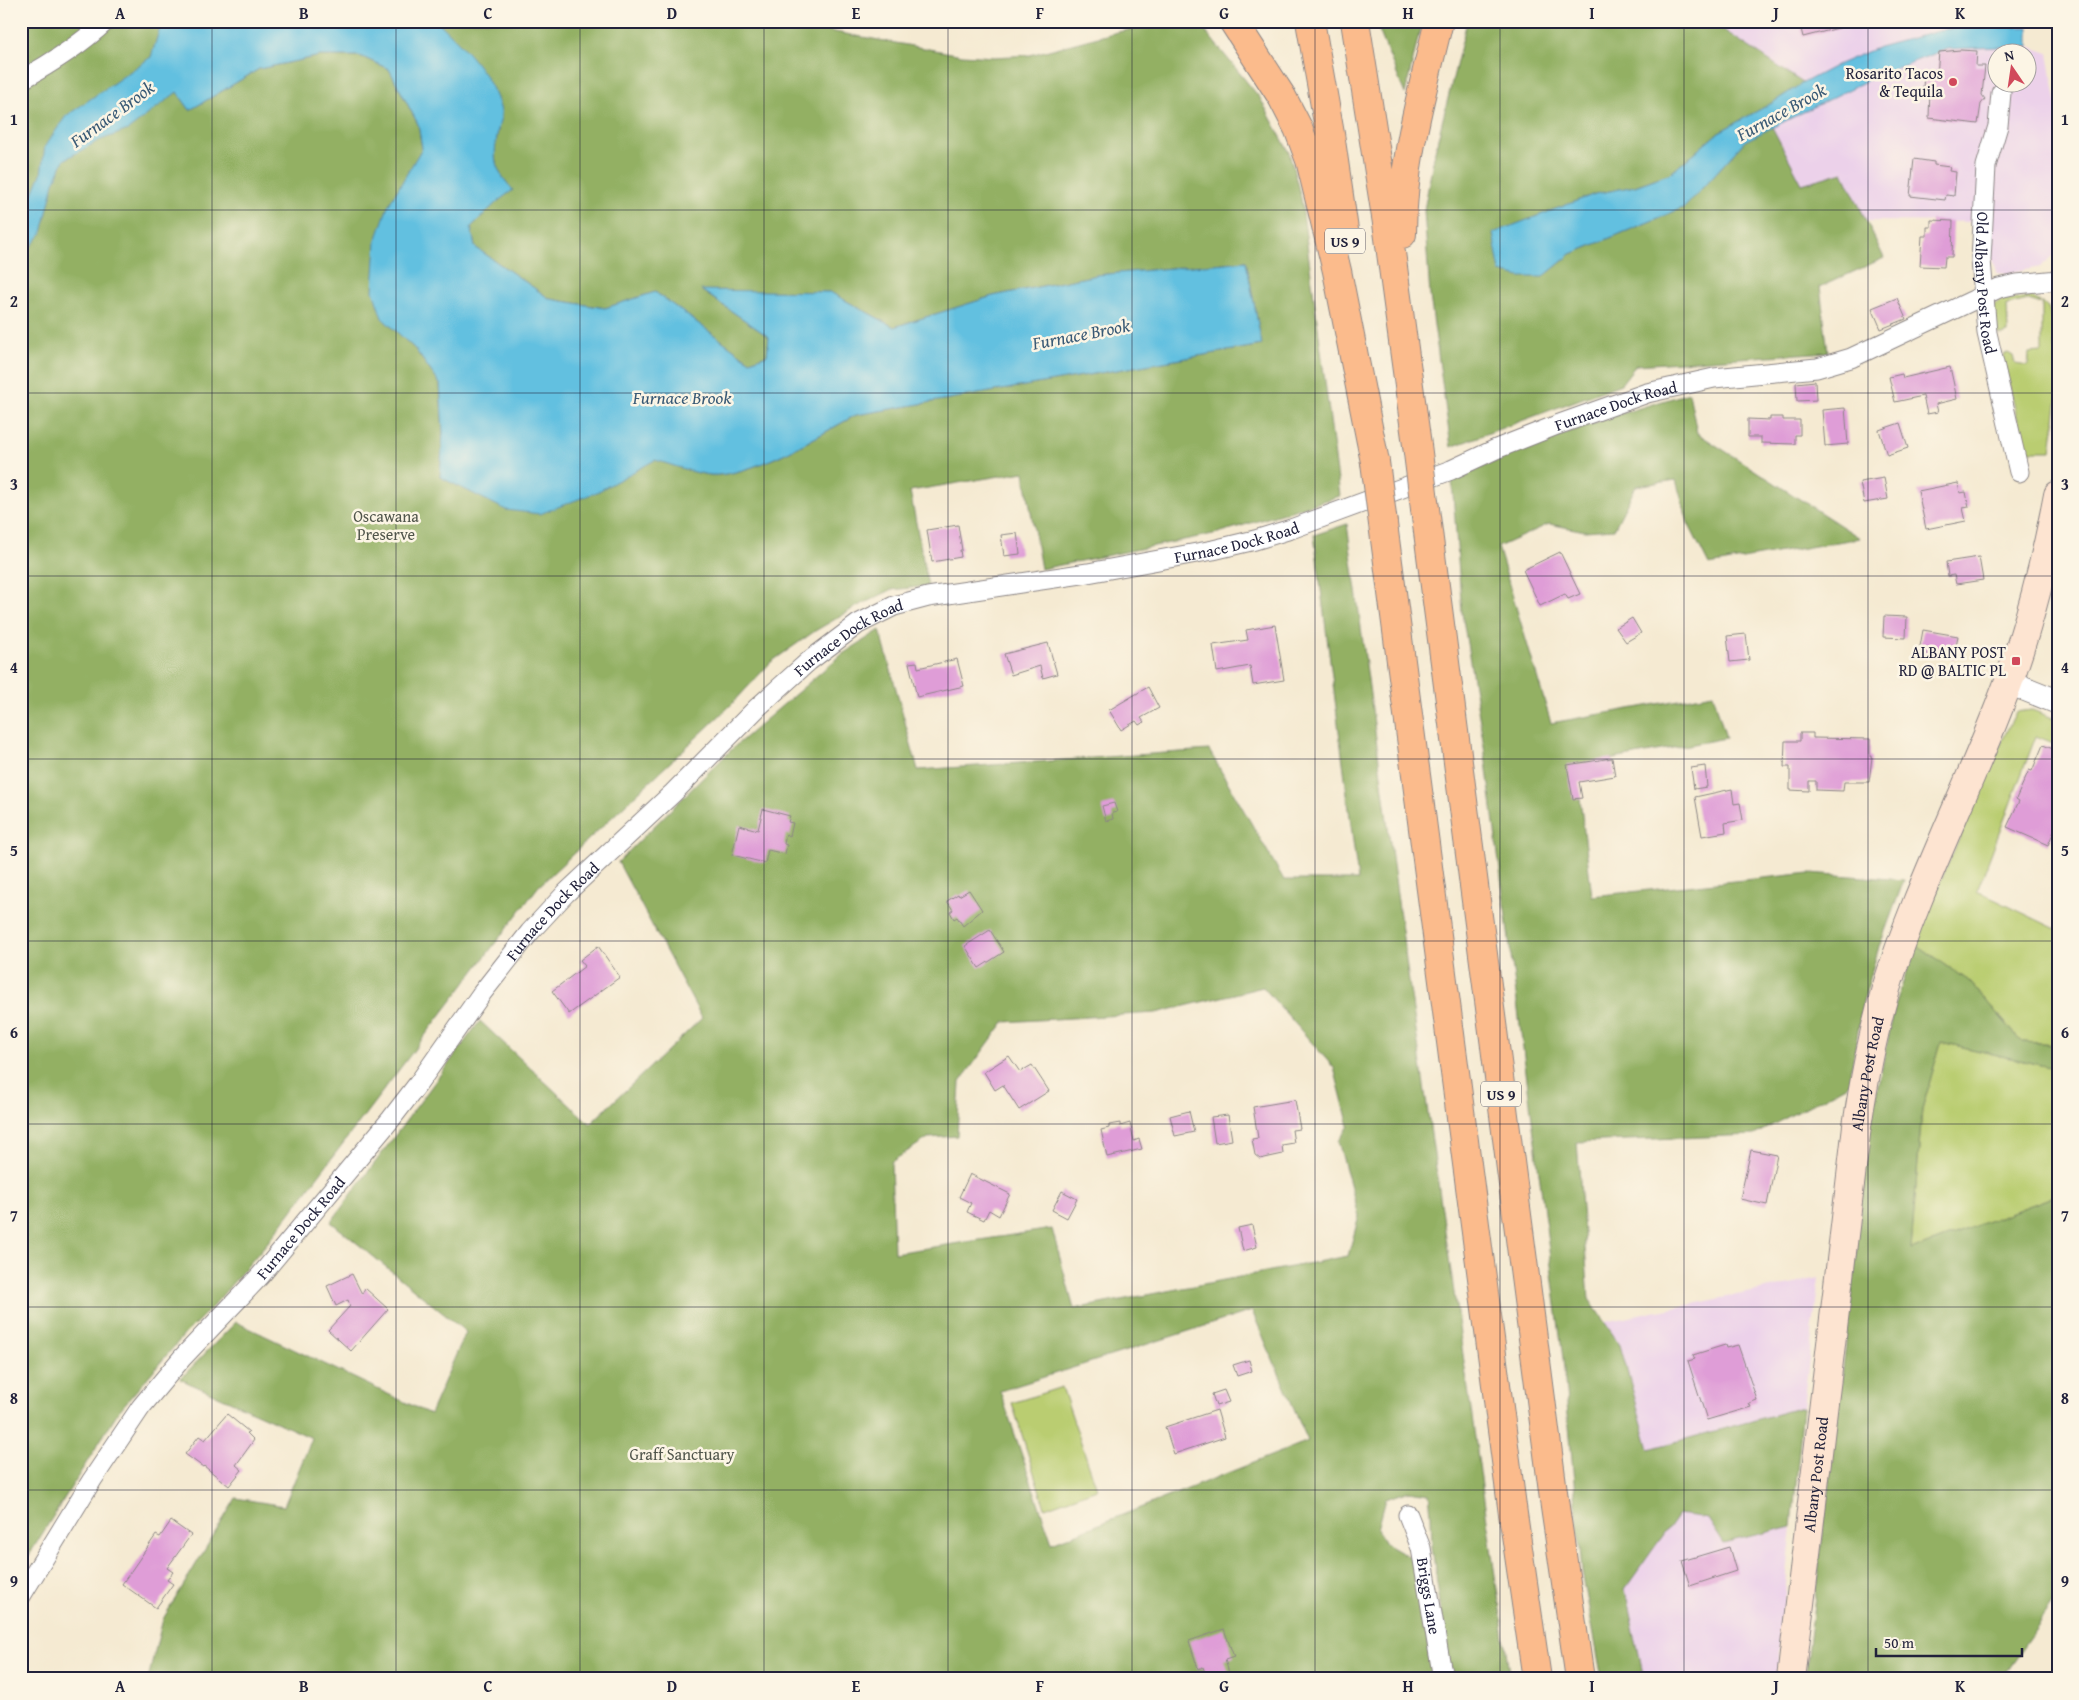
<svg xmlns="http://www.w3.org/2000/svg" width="2079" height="1700" font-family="'Gentium Book Plus',serif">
	<rect width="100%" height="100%" fill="#fcf5e5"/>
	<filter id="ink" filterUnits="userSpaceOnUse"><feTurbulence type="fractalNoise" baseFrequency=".02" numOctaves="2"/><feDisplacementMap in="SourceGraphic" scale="10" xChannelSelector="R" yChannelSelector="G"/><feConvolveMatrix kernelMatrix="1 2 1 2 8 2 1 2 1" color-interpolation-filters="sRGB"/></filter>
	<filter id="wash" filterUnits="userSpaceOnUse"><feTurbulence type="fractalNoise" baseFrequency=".0096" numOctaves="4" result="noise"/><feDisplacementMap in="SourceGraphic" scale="20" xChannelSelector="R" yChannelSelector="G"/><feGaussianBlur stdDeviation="1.12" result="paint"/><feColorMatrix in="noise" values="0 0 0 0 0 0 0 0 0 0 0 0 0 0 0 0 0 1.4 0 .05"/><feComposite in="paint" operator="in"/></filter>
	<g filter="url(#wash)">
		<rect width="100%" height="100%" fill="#f5ead2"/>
		<path fill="#ecd1ea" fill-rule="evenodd" d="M1717 21H2028L2029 27 1946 29 1879 47 1839 64 1803 83 1722 29Z
			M2029 46 2048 53 2057 106 2058 246 2053 256 2040 267 2007 274 1997 273 1992 260 1993 222 1866 221 1843 172 1802 185 1772 127 1878 75 1947 49ZM1996 52H2026V82H1996Z
			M1819 1278 1803 1407 1649 1449 1620 1345 1605 1322Z
			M1678 1514 1707 1518 1723 1543 1792 1526 1776 1679H1705L1692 1675 1664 1679H1644L1625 1589Z"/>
		<path fill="#bacd71" stroke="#6e7856" d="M2032 297 2048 307 2055 327 2054 350 2058 353V396L2051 451H2025L2003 358 2005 354 2008 353 2013 356 2015 364 2028 366 2029 353 2042 352V304L2028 300 2007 305 2008 333 2002 335 1997 333 1992 313 1994 306 2001 300Z
			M2032 710 2058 720V745L2036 736 1977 891 2058 930V1044L2022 1042 1969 981 1916 944 1935 894 2008 728 2016 712Z
			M1941 1042 2058 1069V1195L1911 1250 1922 1109Z
			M1062 1387 1097 1489 1045 1508 1012 1403Z"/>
		<path fill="#93b063" stroke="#5a694f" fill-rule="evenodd" d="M21 21H162L152 57 190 110 259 69 320 56H360L389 69 418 124 422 148 409 172 382 318 415 349 440 384 443 433 440 477 639 468 655 459C670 464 703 477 718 475 762 471 818 436 856 415L1262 345 1246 261 1097 275 993 296 894 327 830 292 702 291 769 337 767 355 750 361 655 292 605 308 550 299 475 247 471 227 498 201 512 190 499 174 494 153 501 113 458 42 437 21H774L962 55 994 57 1030 55 1117 32 1163 24 1164 21H1197L1260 98 1289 152 1301 198 1340 496 1218 533 1041 569 1024 472 910 491 928 586 891 590 856 607 815 631 771 662 732 704 538 887 268 1242 213 1306 184 1335 118 1412 21 1568Z
			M1376 21H1422L1405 94 1376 23Z
			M1467 21H1717L1722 29 1803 83 1772 103 1719 132 1671 173 1635 186 1595 194 1494 233 1543 277 1571 254 1685 207 1745 141 1772 127 1802 184 1843 172 1884 258 1820 287 1828 352 1636 365 1621 384 1451 447 1430 296 1424 210 1435 151Z
			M1689 393 1697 433 1860 538 1709 565 1688 523 1676 480 1636 486 1614 529 1585 531 1549 524 1498 547 1551 723 1713 694 1726 738 1576 766 1592 896 1810 873 1904 880 1878 950 1863 1002 1849 1084 1754 1135 1577 1142 1589 1299 1620 1345 1649 1449 1803 1407 1792 1526 1723 1543 1707 1518 1678 1514 1625 1589 1644 1679H1602L1582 1571 1563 1359 1484 746 1462 613 1452 480 1544 441 1620 414Z
			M1347 524 1408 975 1510 1679H1451L1432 1548 1431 1514 1429 1494 1409 1491 1385 1499 1377 1529 1384 1542 1415 1560 1419 1578 1432 1679H148L163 1619 236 1498 284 1506 312 1438 180 1379 236 1322 430 1414 466 1332 331 1222 480 1021 590 1124 702 1018 618 862 734 747 841 655 880 630 918 770 1209 750 1284 880H1358L1314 535ZM1263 987 1334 1068 1349 1126 1338 1141 1359 1216 1348 1256 1074 1309 1052 1229 894 1253 891 1162 928 1138 957 1136 960 1082 1004 1022 1156 1013ZM1252 1311 1308 1441 1052 1543 1000 1391Z
			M1916 944 1969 981 2022 1042 2058 1044V1069L1941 1042 1922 1109 1911 1250 2058 1195V1597L2000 1679H1805L1852 1295 1868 1132 1895 1006Z"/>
		<path fill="#62c0e0" stroke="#42718e" d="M162 21H437C463 46 492 75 501 111 502 117 499 124 498 130 493 160 493 167 513 190L498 201 471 227 475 247 550 299 605 308 655 292 750 361 767 355 769 337 701 290 830 292 894 327 993 296 1097 275 1246 261 1262 345 856 415C817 436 762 471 718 475 703 477 670 464 655 460L597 492 540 514 506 510 440 477 443 433 440 384 415 349 382 318 373 291 376 241 388 206 422 148 418 124 389 69 360 56H320L259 69 190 110 177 92 128 130 98 141 64 160 54 183 42 233 21 258V222L41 174 45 146 66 116 151 57Z
			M1999 27H2029V46L1947 49 1878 75 1745 141 1685 207 1571 254 1543 277H1520L1500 272 1493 233 1595 194 1635 186 1671 173 1719 132 1772 103 1803 83 1839 64 1879 47 1946 29Z"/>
		<g id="blocks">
			<path fill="#df9dd7" d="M1799 21H1853L1854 24 1803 37Z
				M1960 50 1977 51 1976 66H1985L1982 95 1985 99 1981 104 1978 124 1929 118 1930 89 1923 88 1924 74 1937 75 1939 52Z
				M1914 159 1934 162V165L1950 167 1949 171 1956 172 1954 196 1946 195 1945 200 1910 196Z
				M1931 220 1953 221 1952 257H1945L1944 267 1920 266 1922 236H1927V227H1931Z
				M1897 298 1906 319 1881 329 1872 308Z
				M1950 367 1957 399 1936 404 1938 412 1927 414 1923 396 1895 402 1889 377 1902 374 1903 378Z
				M1815 381 1816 400 1797 401 1796 383Z
				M1845 408 1848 444 1825 446 1822 410Z
				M1770 417H1783V420H1800V435H1795V444L1761 443V437H1748V419L1770 420Z
				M1900 423 1908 448 1887 455 1879 430Z
				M1884 478 1888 499 1864 503 1860 482Z
				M1958 483 1960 493 1966 492 1969 507 1963 508 1966 521 1926 529 1918 491Z
				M958 525 962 550H960L961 557 932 562 927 530Z
				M1017 533 1020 554 1004 556 1001 535Z
				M1560 552 1580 594 1568 599 1565 594 1540 606 1523 570Z
				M1979 557 1983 580 1956 584 1954 575 1948 576 1946 562Z
				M1884 616 1907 617 1906 638 1883 637Z
				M1632 618 1641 633 1626 642 1616 628Z
				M1275 625 1284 680 1253 685 1250 666 1217 672 1213 645 1248 640 1246 630Z
				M1923 630 1958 636 1954 659 1919 652Z
				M1746 634 1749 660 1730 662 1727 636Z
				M1048 643 1057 674 1043 678 1040 666 1011 675 1004 654Z
				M957 659 964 686 917 697 909 663 917 662 918 668Z
				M1148 687 1159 708 1141 718 1144 722 1139 725 1136 721 1121 730 1109 710Z
				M1800 733H1813V738L1870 739V757H1872L1869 782H1844L1843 791 1816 790V781H1809V791L1790 790V767H1784L1785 741H1800Z
				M2043 745 2058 751V822L2048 845 2007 827 2019 801 2016 799 2029 770 2032 771Z
				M1612 758 1615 776 1579 782 1582 798 1573 799 1567 765Z
				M1705 766 1707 787 1694 789 1691 768Z
				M1732 789 1734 804 1740 803 1743 820 1725 823 1726 832 1702 836 1695 797Z
				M1114 803 1117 812 1112 813 1113 819 1106 821 1102 806Z
				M763 809 790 816 788 822 793 823 790 836 786 834 784 844 787 845 785 854 768 850 765 863 732 855 739 825 758 830Z
				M969 890 982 910 963 926 957 917 954 919 950 912 953 910 947 901 958 894 959 896Z
				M990 930 1004 952 979 968 965 946Z
				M598 946 620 977 569 1014 552 991 585 966 580 960Z
				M1009 1056 1020 1072 1032 1065 1049 1091 1019 1110 1003 1085 995 1090 984 1072Z
				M1295 1100 1300 1129 1292 1130 1294 1143 1282 1145 1283 1154 1260 1159 1255 1155 1252 1139 1258 1138 1253 1107Z
				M1189 1111 1194 1132 1175 1136 1170 1116Z
				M1228 1115 1232 1140 1215 1143 1211 1117Z
				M1120 1123V1126L1130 1123 1134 1141 1139 1139 1142 1149 1107 1157 1101 1130 1109 1128V1125Z
				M1751 1150 1777 1155 1767 1205 1740 1199Z
				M970 1174 1010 1194 999 1216 989 1210 984 1220 967 1212 971 1203 959 1197Z
				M1062 1191 1077 1199 1067 1218 1052 1210Z
				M1252 1225 1257 1247 1243 1251 1238 1228Z
				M352 1274 362 1294 365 1288 388 1309 351 1351 328 1330 350 1306 348 1300 336 1306 327 1286Z
				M1725 1345 1726 1348 1738 1345 1757 1400 1749 1403 1751 1407 1707 1420 1688 1361 1695 1359 1693 1355Z
				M1249 1360 1252 1371 1237 1376 1233 1365Z
				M1224 1390 1229 1402 1216 1406 1212 1394Z
				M1217 1410 1225 1437 1174 1454 1165 1427Z
				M227 1414 249 1432 247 1433 254 1440 236 1465 242 1470 229 1486 204 1466 203 1467 185 1454 199 1436 205 1440Z
				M171 1521 191 1535 167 1568 173 1572 167 1580 173 1584 156 1608 122 1584 156 1535 160 1537Z
				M1729 1547 1736 1571 1690 1586 1682 1561Z
				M1224 1629 1234 1657 1225 1660 1231 1679H1207L1203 1667 1198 1669 1189 1641Z"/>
		</g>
	</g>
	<g filter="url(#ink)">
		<use href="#blocks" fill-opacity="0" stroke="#8c8686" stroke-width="1"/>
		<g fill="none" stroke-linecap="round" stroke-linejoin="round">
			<defs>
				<g id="minor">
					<path d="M21 80C52 63 80 45 106 21"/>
					<path id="s1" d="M2001 93 1998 126 1986 166 1981 260 1987 333 2019 472"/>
					<path id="s2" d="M1408 1515 1421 1548 1443 1679"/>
					<path id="s3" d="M21 1596 92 1480 141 1407 182 1358 260 1276 391 1119 418 1084 482 993 530 932 566 893 673 793 758 707 809 661 858 624 894 606 928 597 1088 573 1213 550 1255 540 1291 529 1451 470 1496 449 1557 425 1647 393 1714 378 1817 368 1851 358 1999 288 2017 284 2058 280"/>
				</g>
				<path id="tertiary" d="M2008 682 2058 702"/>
				<g id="secondary">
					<path id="s4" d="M1791 1679 1857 1126C1864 1081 1872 1036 1885 992 1915 894 1962 802 1999 707 2026 639 2044 568 2058 495"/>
				</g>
				<path id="motorway" d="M1233 21 1282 97 1298 128 1310 160 1337 271 1375 462
					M1310 21 1330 134 1345 237
					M1355 21 1387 223 1417 445
					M1402 234C1402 161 1422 92 1439 21
					M1425 509 1555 1507 1580 1679
					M1383 524 1513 1514 1537 1679"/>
			</defs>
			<use href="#minor" stroke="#8c8686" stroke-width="21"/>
			<use href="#tertiary" stroke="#8c8686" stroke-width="26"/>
			<use href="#secondary" stroke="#8c8686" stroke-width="30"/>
			<use href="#motorway" stroke="#8c8686" stroke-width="30"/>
			<use href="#minor" stroke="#fff" stroke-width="19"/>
			<use href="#tertiary" stroke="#fff" stroke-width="24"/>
			<use href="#secondary" stroke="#fde4d1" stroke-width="28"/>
			<use href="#motorway" stroke="#fbbb8c" stroke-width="28"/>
			<defs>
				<path id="motorway-bridge" d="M1417 445 1425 509
					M1375 462 1383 524"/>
			</defs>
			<use href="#motorway-bridge" stroke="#8c8686" stroke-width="30" stroke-linecap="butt"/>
			<use href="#motorway-bridge" stroke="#fbbb8c" stroke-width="28"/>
		</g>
	</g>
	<path fill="none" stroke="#22223b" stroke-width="1" stroke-opacity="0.55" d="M212 21V1679M396 21V1679M580 21V1679M764 21V1679M948 21V1679M1132 21V1679M1315 21V1679M1500 21V1679M1684 21V1679M1868 21V1679M21 210H2058M21 393H2058M21 576H2058M21 759H2058M21 941H2058M21 1124H2058M21 1307H2058M21 1490H2058"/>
	<g fill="#d1495b" stroke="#fcf5e5" stroke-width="2">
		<circle cx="1953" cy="82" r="5"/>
		<rect x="2011" y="656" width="10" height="10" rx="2.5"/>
	</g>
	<g text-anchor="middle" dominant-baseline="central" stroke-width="5" stroke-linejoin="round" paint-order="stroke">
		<g fill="#fcf5e5" stroke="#63616e" stroke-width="1">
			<rect x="1325" y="228.5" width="40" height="25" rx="4"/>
			<rect x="1481" y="1081.5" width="40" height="25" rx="4"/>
		</g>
		<g font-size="15" font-weight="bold" fill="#22223b">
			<text x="1345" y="241">US 9</text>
			<text x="1501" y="1094">US 9</text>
		</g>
		<g font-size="16" fill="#22223b" stroke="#fcf5e5" text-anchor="end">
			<text x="1943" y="73">Rosarito Tacos<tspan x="1943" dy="18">&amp; Tequila</tspan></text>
			<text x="2006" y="652">ALBANY POST<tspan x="2006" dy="18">RD @ BALTIC PL</tspan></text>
		</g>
		<g font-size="16" fill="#22223b" stroke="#fcf5e5">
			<text stroke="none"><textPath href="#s1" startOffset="192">Old Albany Post Road</textPath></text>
			<text stroke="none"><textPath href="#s3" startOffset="2082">Furnace Dock Road</textPath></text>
			<text stroke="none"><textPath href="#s3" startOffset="1678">Furnace Dock Road</textPath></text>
			<text stroke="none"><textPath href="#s3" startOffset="1274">Furnace Dock Road</textPath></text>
			<text stroke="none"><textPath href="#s3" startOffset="869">Furnace Dock Road</textPath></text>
			<text stroke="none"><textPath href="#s4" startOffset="610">Albany Post Road</textPath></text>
			<text stroke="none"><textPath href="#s3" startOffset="464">Furnace Dock Road</textPath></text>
			<text stroke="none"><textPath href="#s4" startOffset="206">Albany Post Road</textPath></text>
			<text stroke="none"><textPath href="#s2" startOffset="84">Briggs Lane</textPath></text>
		</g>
		<g font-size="16" fill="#50554b" stroke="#fcf5e5">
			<text x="386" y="516">Oscawana<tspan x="386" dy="18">Preserve</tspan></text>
			<text x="682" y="1454">Graff Sanctuary</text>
		</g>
		<g font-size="18" font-style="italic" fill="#385975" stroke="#fcf5e5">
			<text transform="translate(1781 112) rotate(-29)">Furnace Brook</text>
			<text transform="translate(112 114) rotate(-36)">Furnace Brook</text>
			<text transform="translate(1081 334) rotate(-11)">Furnace Brook</text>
			<text x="682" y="397">Furnace Brook</text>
		</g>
	</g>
	<rect width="2079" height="1700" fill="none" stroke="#fcf5e5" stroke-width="55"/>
	<g transform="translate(2012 68) rotate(347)"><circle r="24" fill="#fcf5e5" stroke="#a5a1a1"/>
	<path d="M0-4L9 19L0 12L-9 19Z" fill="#d1495b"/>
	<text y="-8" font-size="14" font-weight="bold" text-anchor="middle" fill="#22223b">N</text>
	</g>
	<path d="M1876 1648v8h146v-8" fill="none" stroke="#22223b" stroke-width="2.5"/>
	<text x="1884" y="1648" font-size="15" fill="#22223b" stroke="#fcf5e5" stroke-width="4" paint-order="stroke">50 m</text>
	<rect x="28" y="28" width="2024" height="1644" fill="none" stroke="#22223b" stroke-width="2"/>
	<g font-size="16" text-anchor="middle" font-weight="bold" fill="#22223b">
		<text x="120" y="19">A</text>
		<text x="304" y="19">B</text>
		<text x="488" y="19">C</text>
		<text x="672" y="19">D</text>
		<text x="856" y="19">E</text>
		<text x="1040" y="19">F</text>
		<text x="1224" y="19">G</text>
		<text x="1408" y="19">H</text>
		<text x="1592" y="19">I</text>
		<text x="1776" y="19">J</text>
		<text x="1960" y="19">K</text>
		<text x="14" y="125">1</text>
		<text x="2065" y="125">1</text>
		<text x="14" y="307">2</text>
		<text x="2065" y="307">2</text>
		<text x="14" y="490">3</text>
		<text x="2065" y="490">3</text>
		<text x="14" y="673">4</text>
		<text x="2065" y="673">4</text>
		<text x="14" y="856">5</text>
		<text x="2065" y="856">5</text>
		<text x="14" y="1038">6</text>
		<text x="2065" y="1038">6</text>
		<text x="14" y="1221">7</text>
		<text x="2065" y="1221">7</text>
		<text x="14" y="1404">8</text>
		<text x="2065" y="1404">8</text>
		<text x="14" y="1587">9</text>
		<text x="2065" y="1587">9</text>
		<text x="120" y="1692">A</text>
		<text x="304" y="1692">B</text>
		<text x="488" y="1692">C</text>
		<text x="672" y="1692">D</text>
		<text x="856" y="1692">E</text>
		<text x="1040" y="1692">F</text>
		<text x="1224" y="1692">G</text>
		<text x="1408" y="1692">H</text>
		<text x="1592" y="1692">I</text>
		<text x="1776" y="1692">J</text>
		<text x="1960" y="1692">K</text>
	</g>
</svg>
